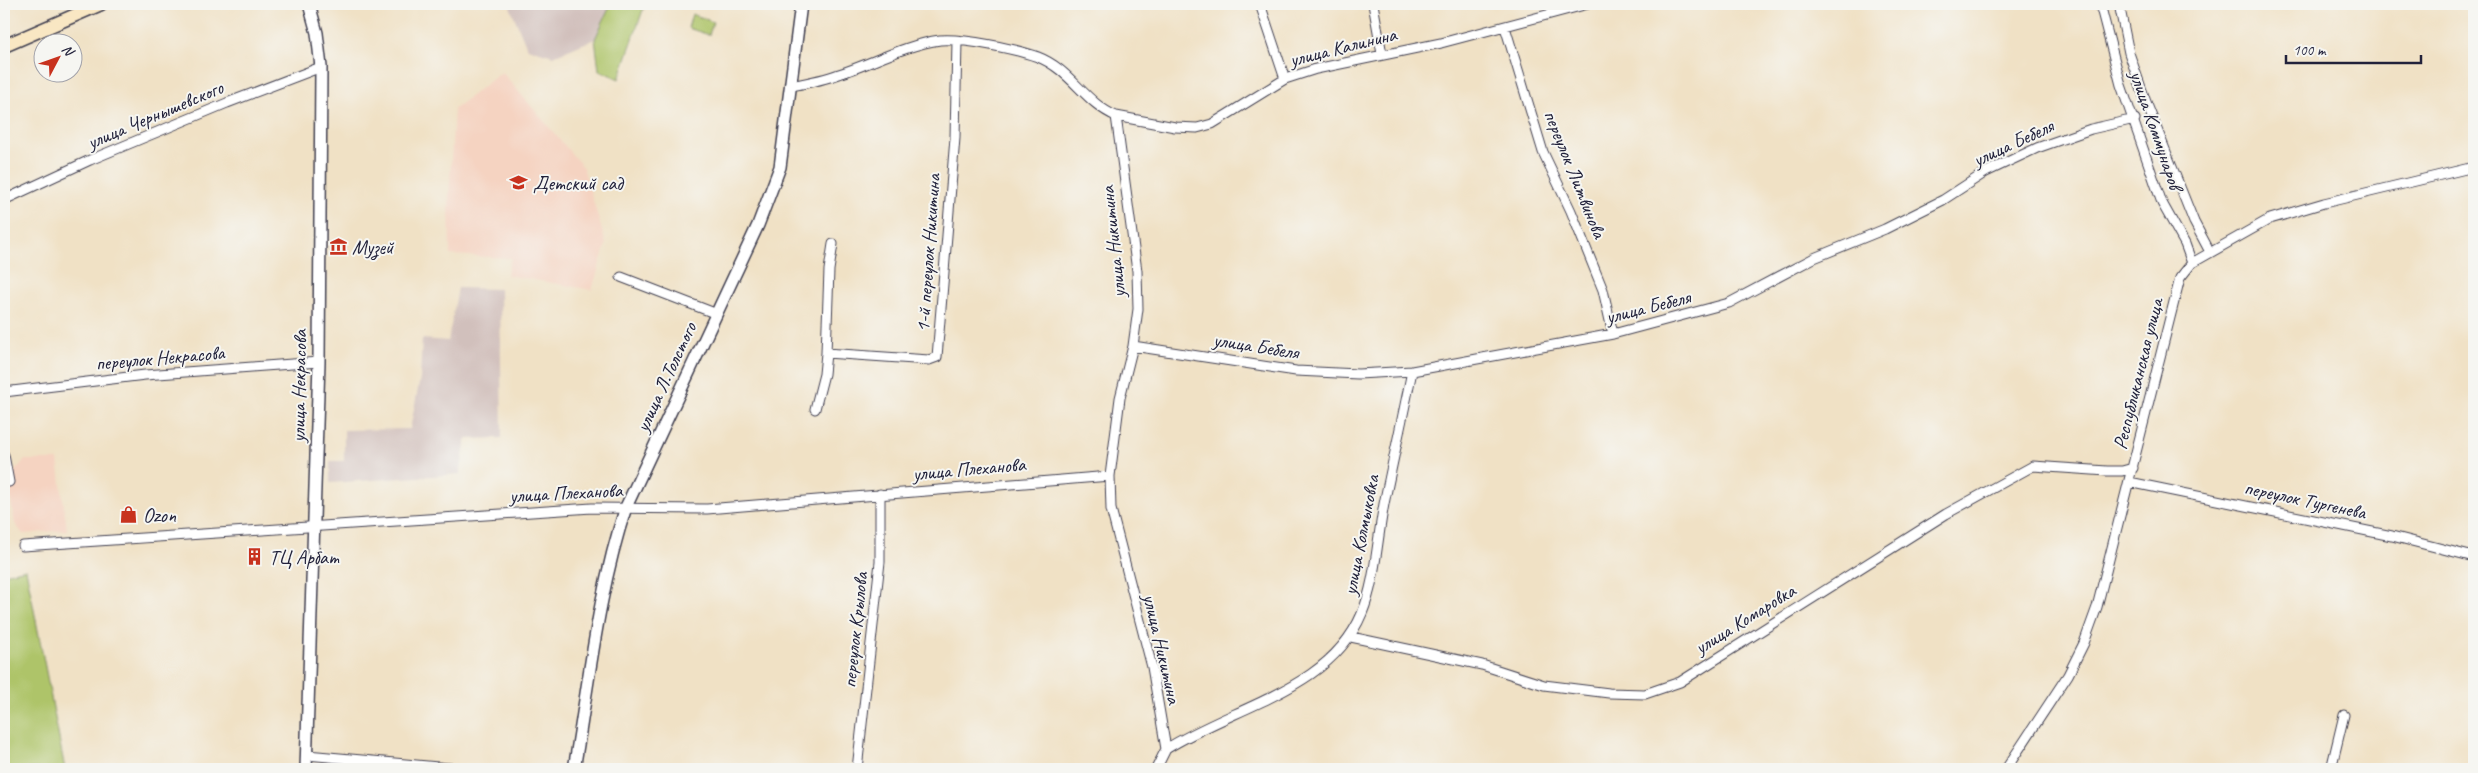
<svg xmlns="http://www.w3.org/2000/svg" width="2478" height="773" font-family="Caveat,sans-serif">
	<rect width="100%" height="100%" fill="#f6f6f2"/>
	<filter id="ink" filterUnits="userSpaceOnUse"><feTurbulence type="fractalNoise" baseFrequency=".02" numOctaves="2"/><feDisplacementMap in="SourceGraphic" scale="10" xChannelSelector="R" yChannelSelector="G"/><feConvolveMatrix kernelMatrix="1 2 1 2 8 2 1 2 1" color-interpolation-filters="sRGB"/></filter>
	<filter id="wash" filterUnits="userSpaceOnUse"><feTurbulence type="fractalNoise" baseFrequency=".0096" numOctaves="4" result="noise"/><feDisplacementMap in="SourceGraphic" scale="20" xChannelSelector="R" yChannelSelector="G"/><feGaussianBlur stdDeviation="1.12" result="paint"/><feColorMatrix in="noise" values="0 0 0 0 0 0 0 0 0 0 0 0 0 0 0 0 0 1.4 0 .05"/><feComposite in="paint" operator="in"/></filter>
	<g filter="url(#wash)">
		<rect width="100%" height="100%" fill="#f0e1c5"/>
		<path fill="#f5d3c1" d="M502 72 583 167 606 244 592 290 507 275 511 258 450 255 449 199 454 109Z
			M25 460H58L67 530 23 534 15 524 7 479Z"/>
		<path fill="#d1c0bc" d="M509 4H611L595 39 553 56 527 48Z
			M458 288 500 289 502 438 466 439 460 474 330 483V461H344V430L410 429 420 379 422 339 448 341Z"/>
		<path fill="#aec469" stroke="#687352" d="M611 4H645L619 79 599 70 595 39Z
			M692 14 713 22 709 35 688 28Z
			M26 569 65 769H4V574Z"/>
	</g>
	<g filter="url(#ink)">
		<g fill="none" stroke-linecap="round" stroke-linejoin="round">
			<defs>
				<path id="minor" d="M1260 4 1285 79
					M1373 4 1382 54
					M2100 4 2121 85 2162 203 2185 244 2192 263
					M2119 4 2129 53 2146 102 2194 222 2210 252
					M1505 27 1543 152 1571 211 1603 290 1613 334
					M791 86C807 83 823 80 839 74 873 63 905 45 940 40 963 38 1016 49 1038 57 1070 69 1085 103 1116 116L1137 271 1138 309 1133 346 1120 398 1110 476 1111 509 1152 667 1166 749 1156 769
					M1116 116 1175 127 1197 128 1212 124 1285 79 1316 69 1441 43 1588 4
					M4 200 90 160 227 103 321 67
					M833 244 829 270 826 353 929 360 937 357 955 138 957 41
					M621 277 717 314
					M1133 346 1296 371 1358 374 1412 371 1613 334 1729 303 1814 258 1885 229 1943 200 1986 172 2037 148 2091 129 2135 119
					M4 392 145 375 319 362
					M815 409 824 374 826 353
					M4 455 9 482
					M2129 482 2392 536 2474 557
					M23 546 592 508 707 509 1110 476
					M1351 637 1482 665 1544 685 1609 693 1645 694 1680 682 1946 514 2033 466 2107 471H2122L2133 468
					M1166 749C1212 720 1266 705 1311 674 1377 628 1371 575 1384 504 1393 460 1403 416 1412 371
					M307 755 460 769
					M857 769 880 562V494
					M2006 769 2068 675 2084 643 2097 607 2180 278 2192 263 2270 219 2324 203 2474 167
					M2331 769 2344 715"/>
				<path id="tertiary" d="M306 769 319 362 321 67 317 33 309 4
					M574 769C589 682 598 591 626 507L758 225 780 167 801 4"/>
				<path id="secondary" d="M4 46 101 4"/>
			</defs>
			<use href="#minor" stroke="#413f50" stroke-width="11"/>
			<use href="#tertiary" stroke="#413f50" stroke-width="14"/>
			<use href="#secondary" stroke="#413f50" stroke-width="15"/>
			<use href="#minor" stroke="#fff" stroke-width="9"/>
			<use href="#tertiary" stroke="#fff" stroke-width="11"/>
			<use href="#secondary" stroke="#f9e7c3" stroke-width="12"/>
		</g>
	</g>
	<defs>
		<symbol id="school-bare" viewBox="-9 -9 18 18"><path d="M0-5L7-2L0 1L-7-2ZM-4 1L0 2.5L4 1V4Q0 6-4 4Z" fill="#c8321e" stroke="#f6f6f2" stroke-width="2.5" paint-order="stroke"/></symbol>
		<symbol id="museum-bare" viewBox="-9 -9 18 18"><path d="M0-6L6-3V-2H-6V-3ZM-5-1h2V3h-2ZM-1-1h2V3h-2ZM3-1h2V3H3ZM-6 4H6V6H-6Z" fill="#c8321e" stroke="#f6f6f2" stroke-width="2.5" paint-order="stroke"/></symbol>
		<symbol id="shop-bare" viewBox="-9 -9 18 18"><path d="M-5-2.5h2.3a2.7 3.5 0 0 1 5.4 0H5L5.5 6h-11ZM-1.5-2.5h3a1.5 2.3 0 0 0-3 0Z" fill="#c8321e" stroke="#f6f6f2" stroke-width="2.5" paint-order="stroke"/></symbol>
		<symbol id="building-bare" viewBox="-9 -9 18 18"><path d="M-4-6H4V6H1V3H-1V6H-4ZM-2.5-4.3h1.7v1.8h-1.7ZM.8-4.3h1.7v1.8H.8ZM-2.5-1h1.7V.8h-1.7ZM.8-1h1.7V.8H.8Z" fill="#c8321e" stroke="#f6f6f2" stroke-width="2.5" paint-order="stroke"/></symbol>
	</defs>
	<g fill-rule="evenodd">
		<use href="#school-bare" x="506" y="170" width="25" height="25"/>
		<use href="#museum-bare" x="326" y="234" width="25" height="25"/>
		<use href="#shop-bare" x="116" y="502" width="25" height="25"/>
		<use href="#building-bare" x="242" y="544" width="25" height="25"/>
	</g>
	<g text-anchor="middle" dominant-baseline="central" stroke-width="4" stroke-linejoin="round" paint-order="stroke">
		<g font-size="20" fill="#22223b" stroke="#f6f6f2">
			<text transform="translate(1343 47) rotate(-14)">улица Калинина</text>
			<text transform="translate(155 115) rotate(-23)">улица Чернышевского</text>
			<text transform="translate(2156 130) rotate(71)">улица Коммунаров</text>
			<text transform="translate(2013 143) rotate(-25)">улица Бебеля</text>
			<text transform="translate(1575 174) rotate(68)">переулок Литвинова</text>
			<text transform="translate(1113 242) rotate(-96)">улица Никитина</text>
			<text transform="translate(928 253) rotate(-86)">1-й переулок Никитина</text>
			<text transform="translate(1648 307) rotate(-14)">улица Бебеля</text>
			<text transform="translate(1256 346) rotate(9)">улица Бебеля</text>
			<text transform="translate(160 358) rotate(-5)">переулок Некрасова</text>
			<text transform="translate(2138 374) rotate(-76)">Республиканская улица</text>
			<text transform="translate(666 377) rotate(-65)">улица Л.Толстого</text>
			<text transform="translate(299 386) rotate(-89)">улица Некрасова</text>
			<text transform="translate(969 469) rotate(-5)">улица Плеханова</text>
			<text transform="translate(566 493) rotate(-3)">улица Плеханова</text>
			<text transform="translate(2305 500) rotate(12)">переулок Тургенева</text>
			<text transform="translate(1361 535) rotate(-79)">улица Колмыковка</text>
			<text transform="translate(1745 619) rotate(-32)">улица Комаровка</text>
			<text transform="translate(855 630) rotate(-84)">переулок Крылова</text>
			<text transform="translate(1162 649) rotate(77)">улица Никитина</text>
		</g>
		<g font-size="20" fill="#22223b" stroke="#f6f6f2" text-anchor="start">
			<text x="533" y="183">Детский сад</text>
			<text x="352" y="247">Музей</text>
			<text x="143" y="515">Ozon</text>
			<text x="269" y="557">ТЦ Арбат</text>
		</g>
	</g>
	<rect width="2478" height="773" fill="none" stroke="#f6f6f2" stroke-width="20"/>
	<g transform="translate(58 58) rotate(49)"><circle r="24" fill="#f6f6f2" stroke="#a1a1a9"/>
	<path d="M0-4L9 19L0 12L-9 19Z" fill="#c8321e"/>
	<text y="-8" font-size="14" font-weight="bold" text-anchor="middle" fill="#22223b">N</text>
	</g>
	<path d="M2286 55v8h135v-8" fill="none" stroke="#22223b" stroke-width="2.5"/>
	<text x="2293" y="55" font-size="15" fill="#22223b" stroke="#f6f6f2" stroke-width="4" paint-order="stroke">100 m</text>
</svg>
